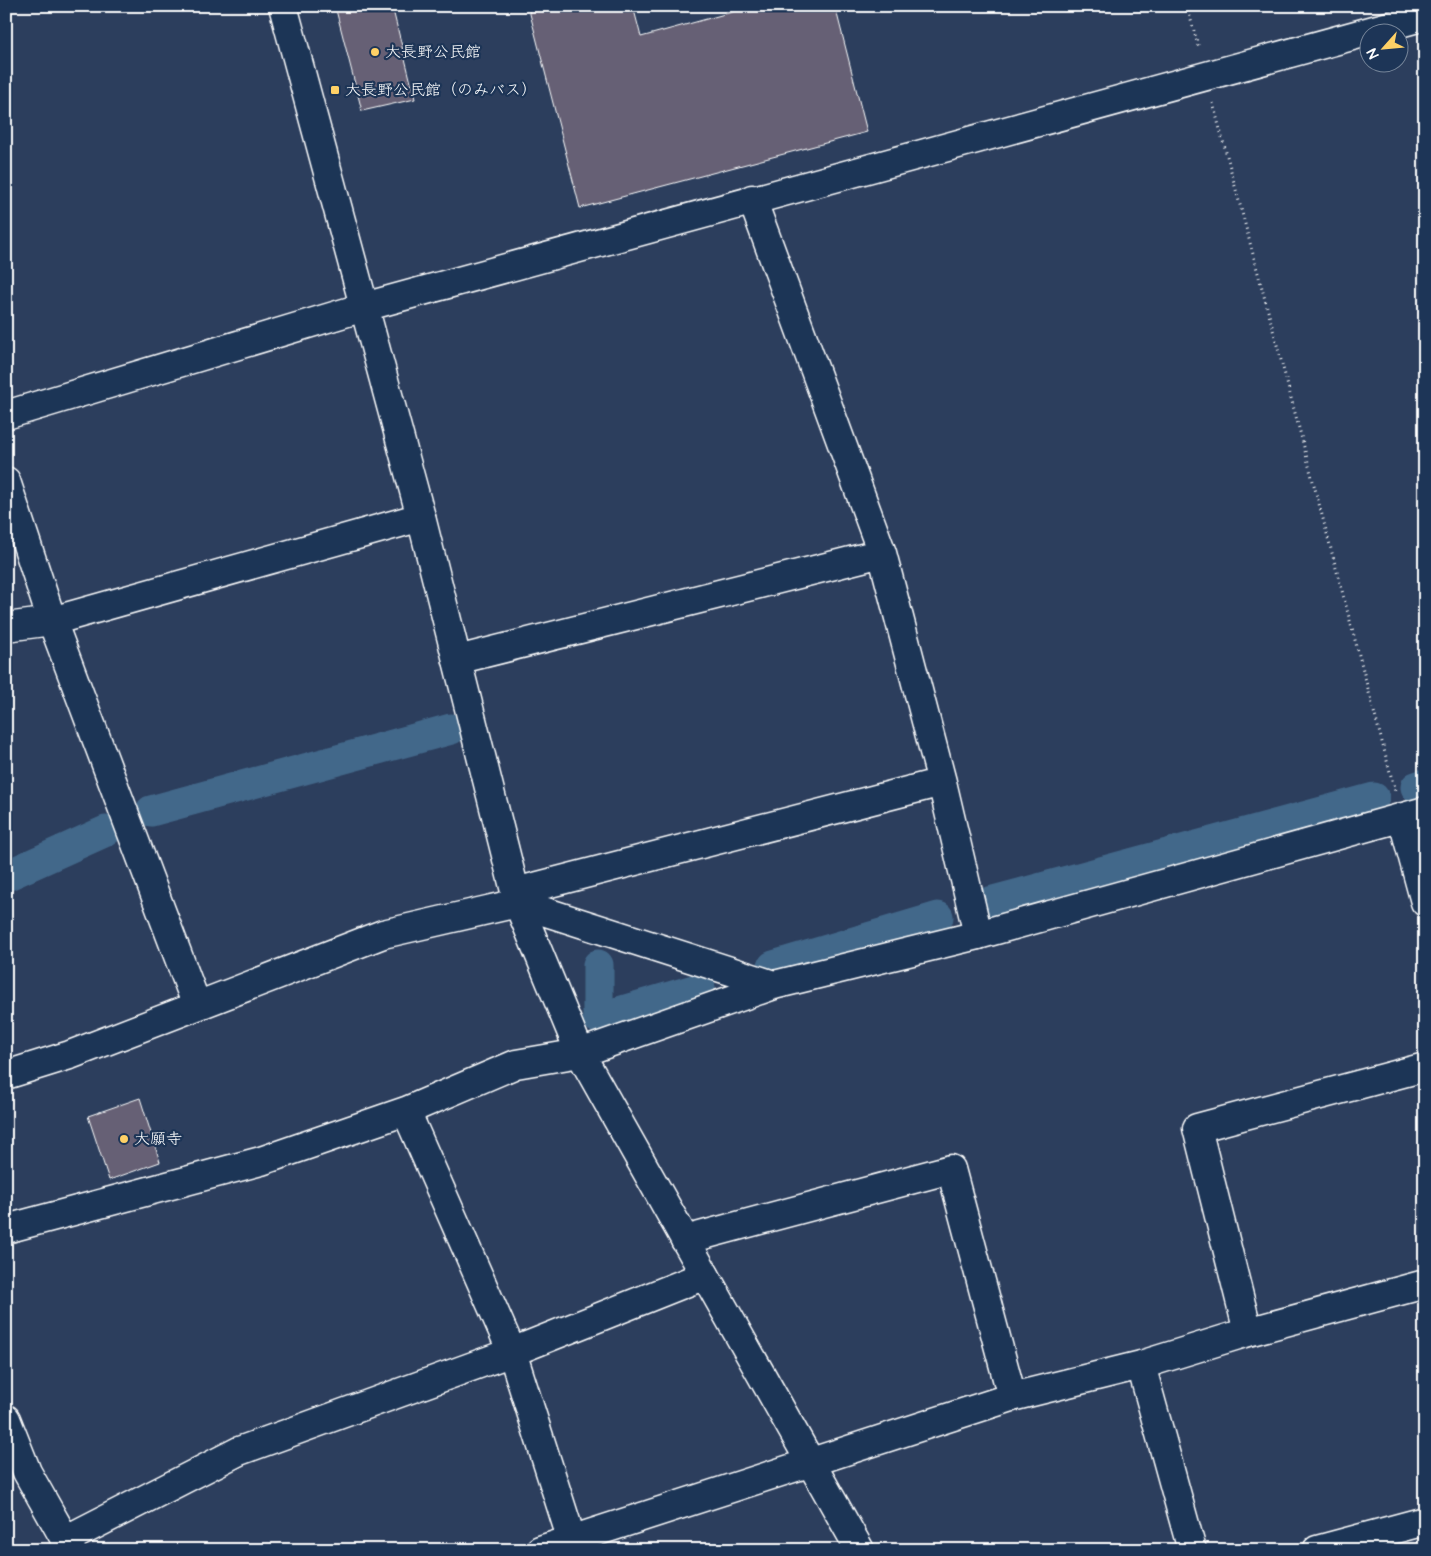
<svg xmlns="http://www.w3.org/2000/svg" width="1431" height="1556" font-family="'Architects Daughter','Klee One',sans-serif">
	<rect width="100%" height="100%" fill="#2c3e5d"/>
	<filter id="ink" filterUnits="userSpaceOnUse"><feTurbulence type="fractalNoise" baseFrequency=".02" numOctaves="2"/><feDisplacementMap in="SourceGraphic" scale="10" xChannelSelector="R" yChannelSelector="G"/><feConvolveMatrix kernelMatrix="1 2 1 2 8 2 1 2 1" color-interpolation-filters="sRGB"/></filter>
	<g filter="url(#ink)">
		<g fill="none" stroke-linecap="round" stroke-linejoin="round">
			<path stroke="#43688a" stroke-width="31" d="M1416 787 1425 784
				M151 811 451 729
				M6 876 106 831
				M986 903 1374 798
				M598 965V1018L700 988
				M773 966 938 917"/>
		</g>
		<path fill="#666174" stroke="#fff" d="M335 6H392L415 99 362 111Z
			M528 6H633L641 37 754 6H835L867 132 580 208Z
			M140 1098 160 1162 109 1180 88 1116Z"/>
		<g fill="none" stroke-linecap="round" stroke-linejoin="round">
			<defs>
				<path id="street" d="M752 199 882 553 942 782 978 935
					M6 415 364 307
					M6 481 52 621 197 1006
					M6 627 52 621 421 517
					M457 660 882 553
					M515 892 942 782
					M6 1075 70 1055 383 934 518 903
					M406 1111 512 1352 575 1550
					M6 1229 261 1161 406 1111 516 1064 580 1053
					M685 1240 951 1169 1012 1397
					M1248 1332 1197 1128 1425 1067
					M1141 1365 1192 1550
					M6 1419 27 1472 71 1550
					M65 1540 239 1451 512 1352 705 1275
					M540 1550 1012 1397 1141 1365 1248 1332 1425 1284
					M1317 1550 1425 1521"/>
				<path id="secondary" d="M283 6 421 517 518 903 580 1053 860 1550
					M364 307 1425 16
					M1402 817 1425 902
					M518 903 774 985
					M580 1053 774 985 978 935 1425 811"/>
			</defs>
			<use href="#street" stroke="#fff" stroke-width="31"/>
			<use href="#secondary" stroke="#fff" stroke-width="31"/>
			<path stroke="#fff" stroke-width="3" stroke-dasharray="1 4" stroke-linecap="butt" d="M1187 6 1199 49
				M1213 103 1395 791"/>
			<use href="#street" stroke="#1d3557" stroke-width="28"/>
			<use href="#secondary" stroke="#1d3557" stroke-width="28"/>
		</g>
	</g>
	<g fill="#ffd166" stroke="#1d3557" stroke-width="2">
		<circle cx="375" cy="52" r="5"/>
		<rect x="330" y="85" width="10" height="10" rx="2.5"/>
		<circle cx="124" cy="1139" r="5"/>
	</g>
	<g text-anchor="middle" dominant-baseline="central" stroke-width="4.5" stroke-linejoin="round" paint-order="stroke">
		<g font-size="16" fill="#fff" stroke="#1d3557" text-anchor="start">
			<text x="385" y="52">大長野公民館</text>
			<text x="345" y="90">大長野公民館（のみバス）</text>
			<text x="134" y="1139">大願寺</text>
		</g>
	</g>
	<rect width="1431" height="1556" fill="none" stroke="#1d3557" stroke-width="25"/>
	<rect x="12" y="12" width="1406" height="1531" fill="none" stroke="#fff" stroke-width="2" filter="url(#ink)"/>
	<g transform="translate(1384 48) rotate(243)"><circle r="24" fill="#1d3557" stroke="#77869a"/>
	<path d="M0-4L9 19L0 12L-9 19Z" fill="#ffd166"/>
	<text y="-8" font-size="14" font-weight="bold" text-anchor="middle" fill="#ffffff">N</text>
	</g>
</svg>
